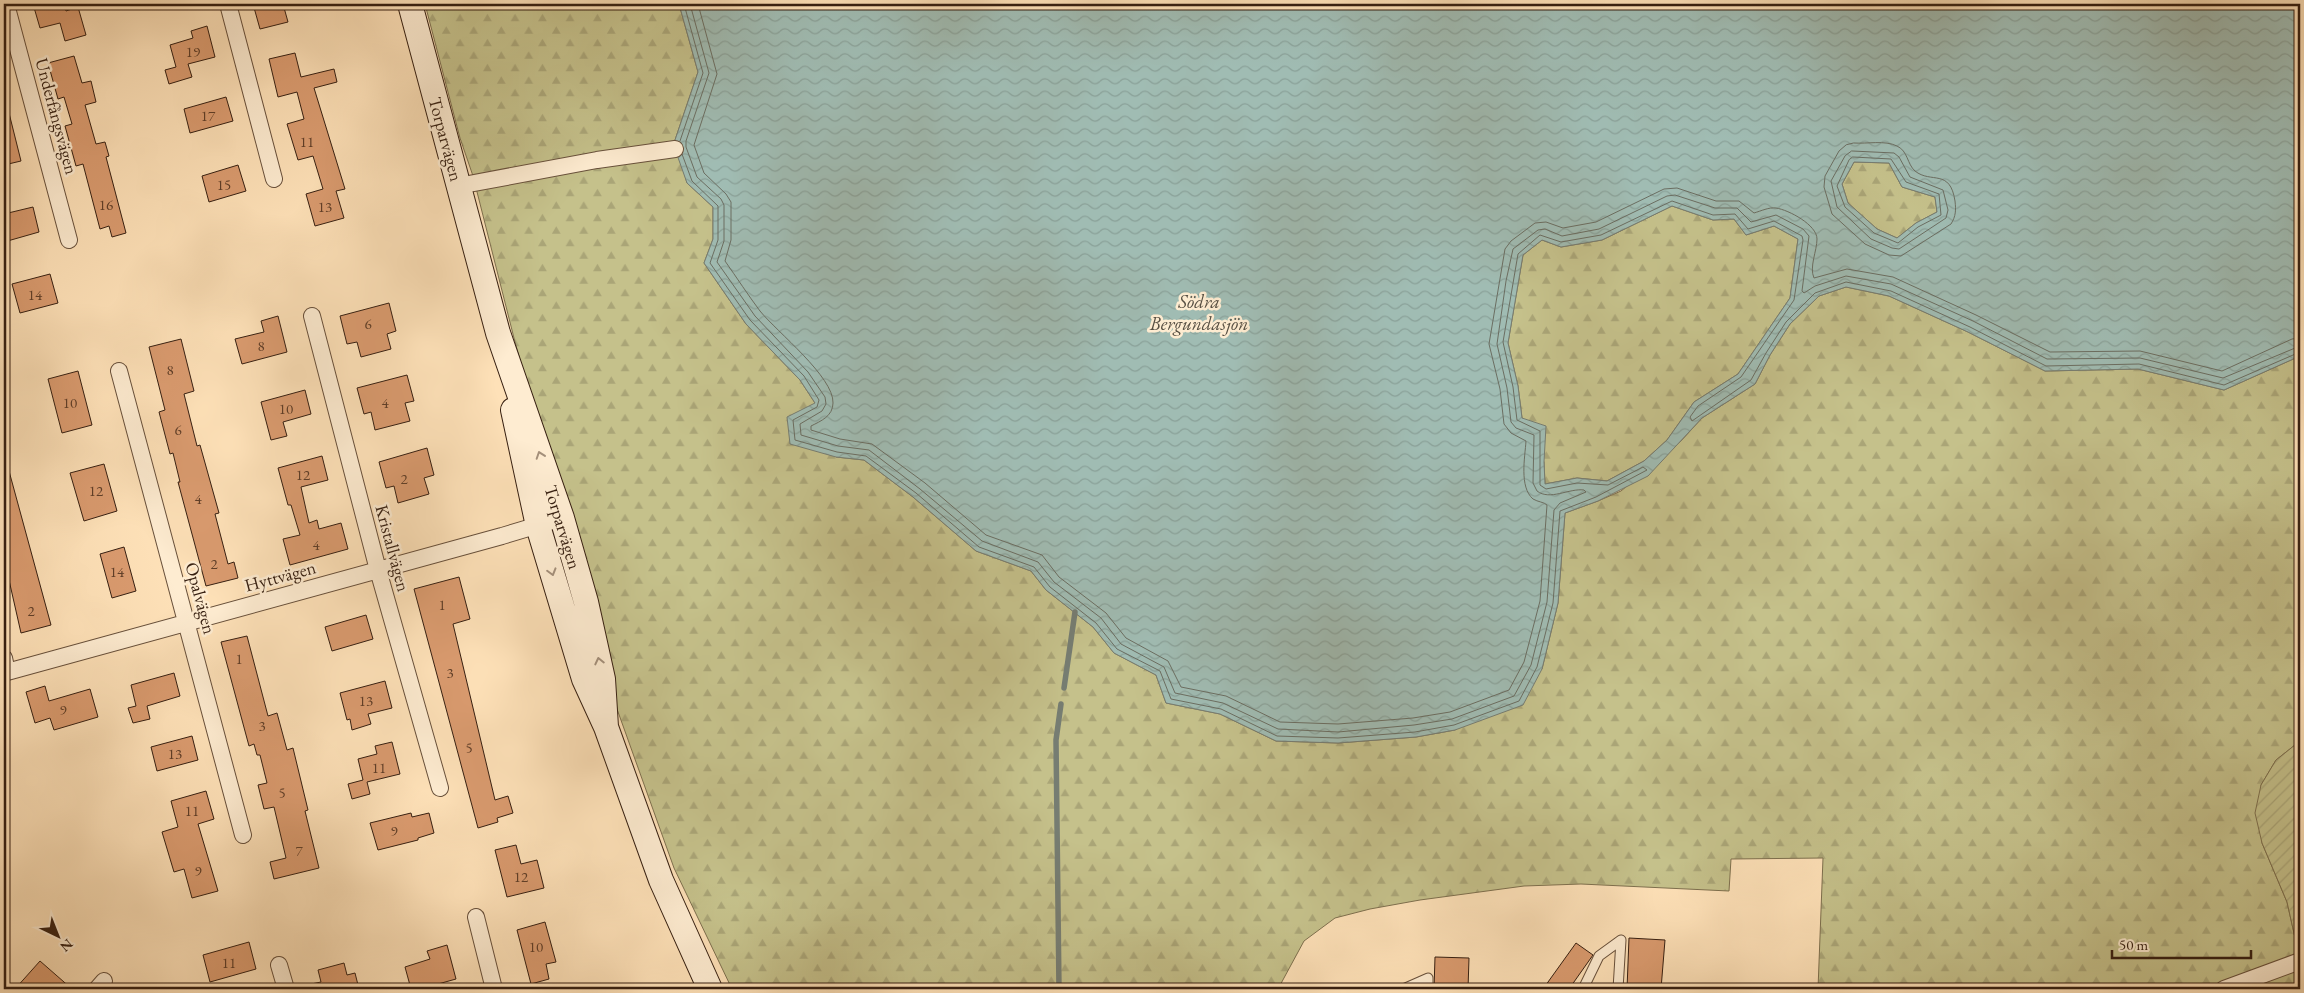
<svg xmlns="http://www.w3.org/2000/svg" width="2304" height="993" font-family="'EB Garamond',serif">
	<defs>
		<pattern id="forest-firs" width="22" height="20" patternUnits="userSpaceOnUse" patternTransform="scale(1.25)"><rect width="22" height="20" fill="#c5c18b"/><path d="M5 1l3.5 6h-7zM16 11l3.5 6h-7z" fill="#aaa577"/></pattern>
		<pattern id="garden-furrows" width="10" height="10" patternUnits="userSpaceOnUse" patternTransform="scale(1.25)"><rect width="10" height="10" fill="#c5c18b"/><path d="M-1 1l2-2M0 10L10 0M9 11l2-2" fill="none" stroke="#aaa577"/></pattern>
		<pattern id="water-waves" width="16" height="10" patternUnits="userSpaceOnUse" patternTransform="scale(1.25)"><rect width="16" height="10" fill="#a0bcb3"/><path d="M0 5q4-4 8 0t8 0" fill="none" stroke="#8aa199"/></pattern>
	</defs>
	<rect width="100%" height="100%" fill="#fee1b8"/>
	<filter id="stains"><feTurbulence type="fractalNoise" baseFrequency=".004" numOctaves="4"/><feColorMatrix values="0 0 0 0 .2 0 0 0 0 .09 0 0 0 0 .02 0 0 0 .5 -.17"/></filter>
	<radialGradient id="worn" r=".72"><stop offset=".6" stop-color="#630" stop-opacity="0"/><stop offset="1" stop-color="#630" stop-opacity=".3"/></radialGradient>
	<path fill="url(#forest-firs)" stroke="#7e704e" d="M425 4H679L698 72 675 140 687 183 713 207V239L704 263 746 324 800 380 815 403 836 457 864 460 913 497 976 551 1031 571 1046 590 1093 627 1114 653 1156 675 1166 703 1220 714 1276 741 1338 743 1416 737 1455 730 1542 669 1558 603 1565 513 1598 501 1621 491 1681 441 1702 418 1755 384 1770 355 1790 324 1819 296 1846 287 1889 296 1968 332 2045 371 2138 369 2224 390 2300 356V741L2276 760 2261 785 2262 843 2287 902 2300 960V989H1818L1823 858 1731 859 1729 891 1581 884 1524 886 1420 900 1370 909 1335 918 1304 941 1278 989H732L674 868 617 709 597 611 541 435 515 342 473 176 460 138Z
		M1854 162 1889 163 1902 187 1935 197 1937 212 1916 223 1897 238 1877 229 1848 203 1842 184Z
		M1672 206 1713 220 1734 219 1746 235 1774 226 1798 239 1790 298 1738 374 1694 402 1667 440 1644 461 1607 481 1577 478 1545 484 1544 462 1522 418 1518 386 1508 343 1523 255 1542 240 1561 247 1602 240Z"/>
	<path fill="url(#garden-furrows)" stroke="#7e704e" d="M2300 741V960L2287 902 2262 843 2255 813 2261 785 2276 760Z"/>
	<path fill="url(#water-waves)" stroke="#767d72" fill-rule="evenodd" d="M679 4H2300V356L2224 390 2138 369 2045 371 1968 332 1889 296 1846 287 1819 296 1790 324 1770 355 1755 384 1702 418 1648 476 1598 501 1565 513 1558 603 1542 669 1523 705 1455 730 1416 737 1338 743 1276 741 1220 714 1166 703 1156 675 1114 653 1093 627 1046 590 1031 571 976 551 913 497 864 460 836 457 790 444 787 417 815 403 800 380 746 324 704 263 713 239V207L687 183 675 149V140L698 72ZM1854 162 1889 163 1902 187 1935 197 1937 212 1916 223 1897 238 1877 229 1848 203 1842 184ZM1672 206 1713 220 1734 219 1746 235 1774 226 1798 239 1790 298 1738 374 1694 402 1667 440 1644 461 1607 481 1577 478 1545 484 1544 462 1546 426 1522 418 1518 386 1508 343 1523 255 1542 240 1561 247 1602 240Z"/>
	<g fill="none" stroke-linecap="round" stroke-linejoin="round">
		<path stroke="#6b6e62" stroke-width="1" d="M690 4 709 73 686 141V147L697 177 721 199 724 205V241L717 262 755 316 808 372 825 397 826 404 822 411 800 424 801 435 838 446 869 450 920 489 982 541 1038 562 1054 582 1101 618 1121 644 1164 667 1175 693 1223 703 1278 729 1338 732 1414 725 1452 719 1514 696 1531 665 1547 602 1554 510 1560 503 1586 492 1584 490C1569 488 1550 501 1537 491L1533 483 1534 435 1516 428 1511 422 1507 388 1497 344 1506 281 1513 249 1538 230 1545 229 1562 236 1599 229 1667 196 1675 195 1715 208H1737L1751 222 1776 215 1803 229 1809 236 1802 291 1804 293 1815 286 1846 276 1891 284 1973 321 2047 359 2140 358 2223 378 2300 346
			M698 4 717 74 694 145 704 173 726 194 731 202V240L725 261C737 278 748 295 760 311 777 332 834 377 833 403 833 416 821 421 811 426V430L840 439 872 444 925 483 986 535 1042 555 1059 577 1106 613 1126 638 1168 661 1181 687 1226 696 1280 722 1338 724 1413 718 1450 712 1509 690 1524 662 1540 601 1547 505C1544 502 1538 502 1533 499 1519 487 1525 457 1526 441L1511 433 1504 424 1500 389 1489 344 1505 249 1511 241 1535 223 1546 222 1563 228 1596 222 1664 189 1677 188 1716 201H1739L1754 213C1761 211 1769 207 1776 208 1789 210 1817 225 1817 239 1817 251 1809 267 1814 278L1847 269 1893 277 1976 315 2050 352 2140 351 2222 371 2292 339 2300 338
			M680 141 703 73 684 4
			M1854 143C1867 144 1885 140 1897 146 1908 151 1907 164 1915 171 1931 184 1950 168 1955 201 1956 210 1956 216 1951 224L1901 256 1889 255 1865 244 1832 214 1824 187 1825 176 1839 151 1846 145Z
			M1852 151 1894 153 1899 157 1910 177 1943 190 1948 210 1946 218 1899 249 1892 248 1871 239 1837 207 1831 181 1845 156Z
			M682 154 692 181 718 206V240L710 263 750 320 804 376 819 400 817 407 793 420 795 440 837 452 866 456 916 493 979 547 1034 567 1050 587 1096 623 1117 649 1160 671 1171 699 1221 709 1277 736 1338 738 1415 732 1454 725 1519 701 1537 667 1553 603 1560 511 1596 497 1647 470 1643 467 1608 485 1577 483 1546 489 1540 485V431L1517 420 1513 387 1503 342 1518 254 1540 235 1561 242 1601 235 1672 201 1713 215 1735 214 1748 229 1774 221 1802 236 1803 240 1794 300 1741 377 1698 406 1690 417 1692 421 1751 380 1766 353 1786 322 1815 293 1846 282 1891 291 1970 327 2046 366 2139 364 2224 385 2300 352
			M1853 157 1891 159 1906 182 1939 194 1941 215 1918 227 1898 243 1874 233 1845 207 1837 186 1849 160Z"/>
		<path stroke="#767d72" stroke-width="5.5" d="M1064 688 1075 612
			M1059 989 1056 740 1061 704"/>
	</g>
	<path fill="#da9b6f" stroke="#361f11" d="M33 4H64L66 11 78 7 86 35 65 41 60 23 40 28Z
		M253 4H283L288 22 260 29Z
		M207 26 215 57 188 64 192 77 169 84 165 70 176 67 170 45 193 38 191 31Z
		M295 53 301 77 334 69 337 82 314 88 345 189 336 191 344 218 315 226 306 194 323 189 313 156 298 160 287 124 304 119 297 92 278 97 269 59Z
		M74 56 82 83 91 81 96 102 85 105 96 144 105 142 109 156 106 157 126 233 112 237 109 226 100 229 83 164 76 166 65 126 72 124 64 97 58 99 48 63Z
		M226 97 233 121 190 133 184 109Z
		M4 113H9L21 161 4 165Z
		M238 165 246 191 209 202 202 176Z
		M33 207 39 232 4 242V214Z
		M50 274 58 303 20 313 12 284Z
		M389 303 396 331 387 334 391 349 361 357 357 342 347 344 340 316Z
		M278 316 287 352 242 364 235 339 264 332 261 321Z
		M181 339 194 391 184 394 197 446 200 445 219 513 215 514 228 564 234 562 238 578 206 586 178 482H180L173 453 170 454 159 412 165 410 149 347Z
		M78 371 92 425 62 433 48 379Z
		M407 375 414 401 405 403 410 421 375 430 371 412 364 414 357 388Z
		M305 390 311 414 283 422 287 436 271 440 261 402Z
		M427 448 434 475 424 478 429 494 398 503 394 486 386 488 379 462Z
		M322 456 328 480 301 487 309 523 317 520 319 529 341 523 348 549 290 565 283 539 300 535 291 505H288L278 468Z
		M104 464 117 511 84 521 70 473Z
		M9 471 51 625 21 633 4 558V472Z
		M124 547 136 591 112 598 100 554Z
		M459 577 470 619 453 624 495 800 508 796 513 813 497 818 498 822 478 828 414 589Z
		M366 615 373 639 332 651 325 627Z
		M247 636 268 716 277 713 287 750 293 748 308 810 305 811 319 868 274 879 270 862 286 858 274 807 264 809 258 785 267 783 260 755H257L254 744 249 746 221 642Z
		M174 673 180 696 147 706 150 719 133 723 128 708 136 706 131 685Z
		M385 681 392 708 368 714 371 724 352 730 350 719 347 720 340 693Z
		M45 686 49 701 90 689 98 717 54 730 50 718 35 723 26 692Z
		M192 736 198 760 157 771 151 747Z
		M392 742 400 774 367 782 370 794 352 799 348 784 363 780 358 759 377 754 375 746Z
		M206 791 214 819 198 824 218 891 192 898 184 869 174 872 162 832 178 827 171 801Z
		M411 813 412 817 429 813 434 833 418 838V840L378 850 370 823Z
		M516 845 521 864 537 860 544 888 507 897 495 850Z
		M545 922 556 962 546 964 549 979 531 984 517 930Z
		M1629 938 1665 940 1661 989H1627Z
		M249 942 256 969 210 982 203 955Z
		M1576 943 1593 955 1569 989H1543Z
		M447 945 456 979 420 989H411L405 967 430 959 427 951Z
		M1435 957 1469 958 1468 989H1434Z
		M40 961 72 989H15Z
		M344 963 347 975 355 973 359 989H312L311 984 321 982 318 970Z"/>
	<g fill="none" stroke-linecap="round" stroke-linejoin="round">
		<defs>
			<path id="lane" d="M1403 989 1428 978V989
				M1583 989 1599 956 1621 940 1618 989"/>
			<path id="street" d="M6 4 69 240
				M228 4 274 179
				M458 186 597 160 675 149
				M312 316 378 570 440 788
				M119 371 243 835
				M4 658 7 672 502 536 562 518
				M476 917 494 989
				M279 965 286 989
				M97 989 104 981
				M2224 989 2300 961"/>
			<path id="secondary" d="M410 4 498 333 562 518 586 602 603 679 606 727
				M513 410 538 526 584 679 606 727 661 880 710 989"/>
		</defs>
		<use href="#lane" stroke="#68503b" stroke-width="11"/>
		<use href="#street" stroke="#68503b" stroke-width="18"/>
		<use href="#secondary" stroke="#361f11" stroke-width="26"/>
		<use href="#lane" stroke="#feecd1" stroke-width="9"/>
		<use href="#street" stroke="#feecd1" stroke-width="16"/>
		<use href="#secondary" stroke="#feecd1" stroke-width="24"/>
	</g>
	<defs><path id="oneway-chevron" d="M-2-3.5L2.5 0L-2 3.5" fill="none" stroke-width="1.6" stroke-linecap="round" stroke-linejoin="round" transform="scale(1.25)"/></defs>
	<g stroke="#a4907b">
		<use href="#oneway-chevron" transform="translate(540 455) rotate(-109)"/>
		<use href="#oneway-chevron" transform="translate(552 572) rotate(74)"/>
		<use href="#oneway-chevron" transform="translate(599 661) rotate(-103)"/>
	</g>
	<g text-anchor="middle" dominant-baseline="central" stroke-width="5" stroke-linejoin="round" paint-order="stroke">
		<g font-size="15" fill="#5f3e28">
			<text x="193" y="51">19</text>
			<text x="208" y="115">17</text>
			<text x="307" y="141">11</text>
			<text x="224" y="184">15</text>
			<text x="106" y="204">16</text>
			<text x="325" y="206">13</text>
			<text x="35" y="294">14</text>
			<text x="368" y="323">6</text>
			<text x="261" y="345">8</text>
			<text x="170" y="369">8</text>
			<text x="70" y="402">10</text>
			<text x="385" y="402">4</text>
			<text x="286" y="408">10</text>
			<text x="178" y="429">6</text>
			<text x="303" y="474">12</text>
			<text x="404" y="478">2</text>
			<text x="96" y="490">12</text>
			<text x="198" y="498">4</text>
			<text x="316" y="544">4</text>
			<text x="214" y="563">2</text>
			<text x="117" y="571">14</text>
			<text x="442" y="604">1</text>
			<text x="31" y="610">2</text>
			<text x="239" y="658">1</text>
			<text x="450" y="672">3</text>
			<text x="366" y="700">13</text>
			<text x="63" y="709">9</text>
			<text x="262" y="725">3</text>
			<text x="469" y="747">5</text>
			<text x="175" y="753">13</text>
			<text x="379" y="767">11</text>
			<text x="282" y="792">5</text>
			<text x="192" y="810">11</text>
			<text x="394" y="830">9</text>
			<text x="299" y="850">7</text>
			<text x="198" y="870">9</text>
			<text x="521" y="876">12</text>
			<text x="536" y="946">10</text>
			<text x="229" y="962">11</text>
		</g>
		<g font-size="18" fill="#361f11" stroke="#feecd1">
			<text transform="translate(57 116) rotate(75)">Underfångsvägen</text>
			<text transform="translate(446 139) rotate(75)">Torparvägen</text>
			<text transform="translate(563 527) rotate(73)">Torparvägen</text>
			<text transform="translate(393 548) rotate(75)">Kristallvägen</text>
			<text transform="translate(280 576) rotate(-15)">Hyttvägen</text>
			<text transform="translate(201 598) rotate(75)">Opalvägen</text>
		</g>
		<g font-size="19" font-style="italic" fill="#564e42" stroke="#feecd1">
			<text x="1199" y="301">Södra<tspan x="1199" dy="22">Bergundasjön</tspan></text>
		</g>
	</g>
	<rect width="2304" height="993" fill="none" stroke="#fee1b8" stroke-width="20"/>
	<rect x="5" y="5" width="2294" height="983" fill="none" stroke="#361f11" stroke-width="2.5"/>
	<rect x="10" y="10" width="2284" height="973" fill="none" stroke="#361f11"/>
	<g transform="translate(58 936) rotate(137)" stroke="#feecd1" stroke-width="4" paint-order="stroke">
	<path d="M0-4L9 19L0 12L-9 19Z" fill="#361f11"/>
	<text y="-8" font-size="14" font-weight="bold" text-anchor="middle" fill="#361f11">N</text>
	</g>
	<path d="M2112 950v8h139v-8" fill="none" stroke="#361f11" stroke-width="2.5"/>
	<text x="2119" y="950" font-size="15" fill="#361f11" stroke="#feecd1" stroke-width="4" paint-order="stroke">50 m</text>
	<rect width="100%" height="100%" filter="url(#stains)"/>
	<rect width="100%" height="100%" fill="url(#worn)"/>
</svg>
